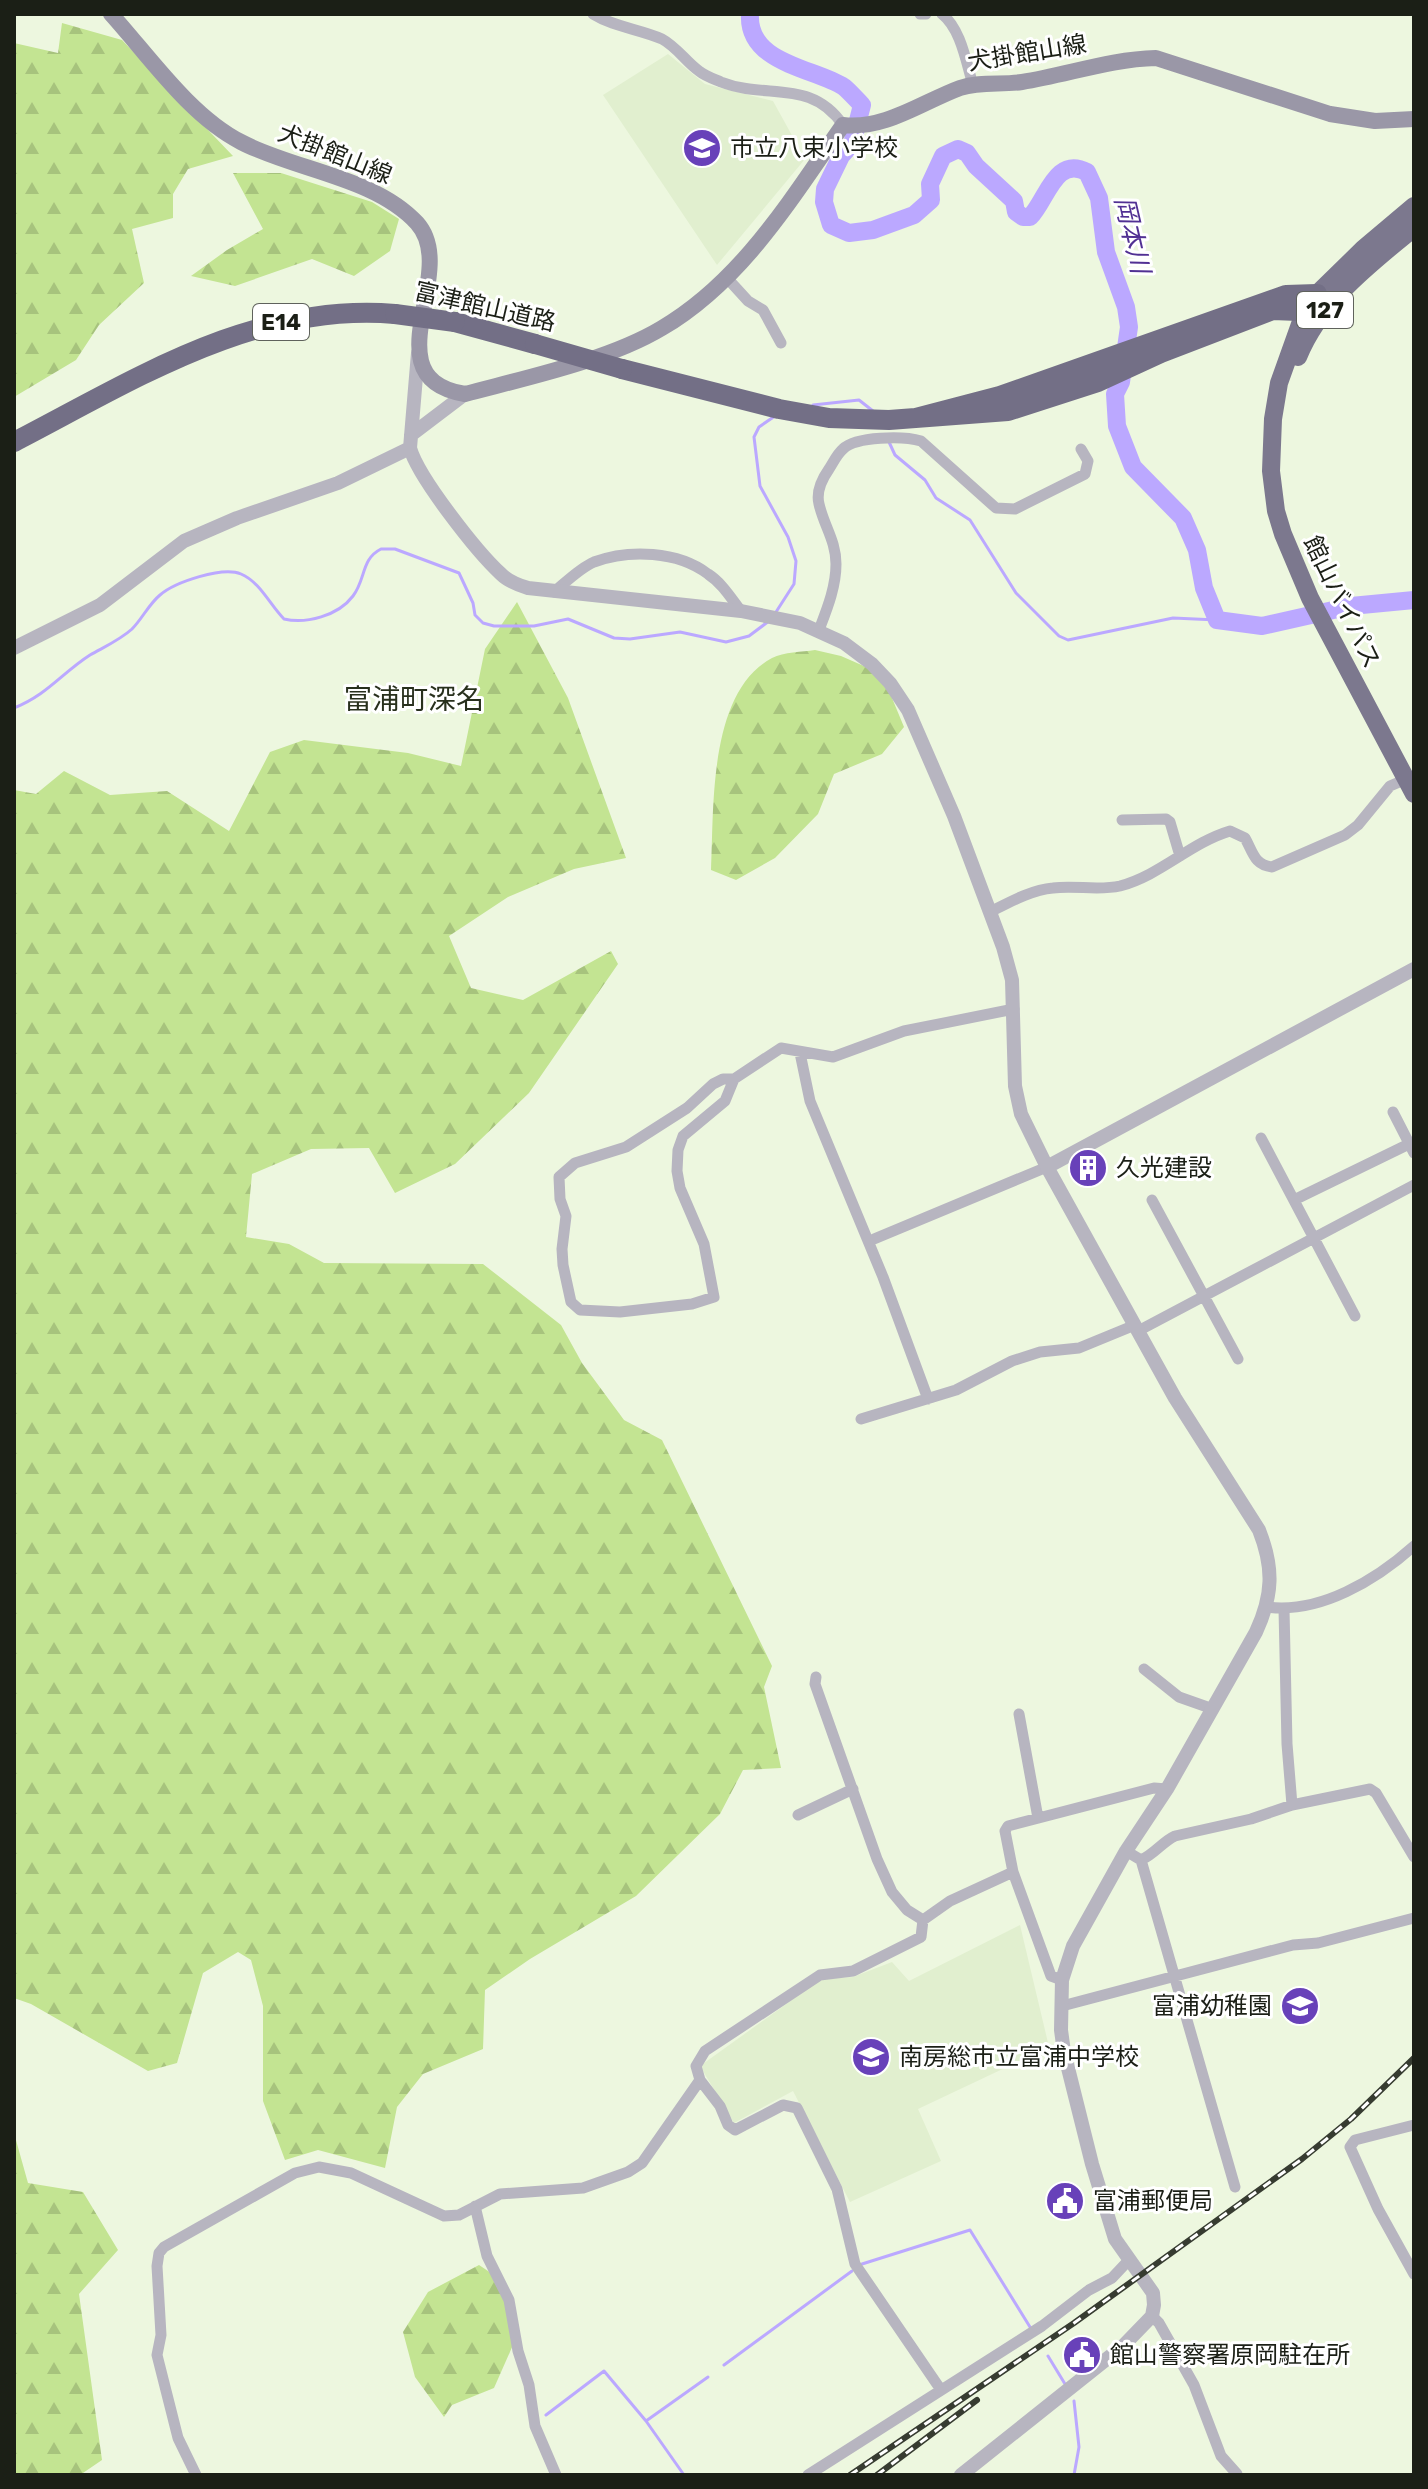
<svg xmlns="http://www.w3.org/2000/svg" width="1428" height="2489" font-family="Rubik,'Noto Sans JP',sans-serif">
	<defs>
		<pattern id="forest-firs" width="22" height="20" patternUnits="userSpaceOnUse" patternTransform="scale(2)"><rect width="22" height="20" fill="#c3e492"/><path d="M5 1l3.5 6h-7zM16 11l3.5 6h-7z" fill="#a7c37d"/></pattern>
	</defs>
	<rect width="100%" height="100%" fill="#edf7df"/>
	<path fill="#e1efcf" d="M668 54 705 84 773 101 805 159 717 265 603 95Z
		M1020 1925 1049 2047 918 2109 941 2161 850 2202 793 2091 734 2123 700 2066 821 1979 853 1977 892 1962 909 1981Z"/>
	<path fill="url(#forest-firs)" d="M62 23 122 40 233 156 188 169 173 194V218L132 229 144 283 99 325 76 360 14 397V43L58 53Z
		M233 173H281L372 202 399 219 390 251 354 276 312 259 235 286 191 276 227 250 263 229Z
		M517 602 568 698 626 858 574 869 508 897 449 936 471 988 523 1000 611 951 618 964 529 1093 455 1164 395 1193 369 1148 311 1149 252 1174 246 1237 289 1244 324 1263 483 1264 561 1325 582 1363 624 1420 662 1440 772 1666 764 1687 781 1768 743 1770 720 1814 636 1896 530 1959 485 1990 483 2049 423 2074 397 2107 385 2168 318 2150 285 2160 263 2101V2006L251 1960 238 1952 203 1973 177 2063 148 2071 31 2004 14 1998V790L36 794 64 771 110 795 167 791 229 831 270 752 304 740 408 753 461 766 485 649Z
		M815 650 841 656 882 674 904 727 882 754 834 774 818 814 775 858 736 880 711 870C714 808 708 692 772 658 784 652 802 652 815 650Z
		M14 2133 28 2183 83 2192 118 2250 79 2294 102 2460 80 2475H14Z
		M479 2265 503 2281 517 2336 494 2388 452 2405 444 2417 415 2377 403 2332 428 2292Z"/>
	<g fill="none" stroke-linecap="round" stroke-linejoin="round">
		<path stroke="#bba8ff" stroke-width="3" d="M813 405 859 400 873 411
			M775 416 759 427 754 437 760 486 788 537 796 561 794 584 776 612
			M889 442 895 455 925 480 936 498 970 520 1016 593 1059 636 1068 640 1173 618 1217 620
			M14 708C47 695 62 673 90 655 104 647 120 640 132 629 142 619 149 604 160 595 175 582 223 566 241 574 260 582 270 605 284 619 306 624 338 616 353 596 366 579 361 559 381 549H395L459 573 473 603 475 615 483 623 494 626H534L568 619 614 638 630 639 680 632 726 642 749 636 769 621
			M862 2264 970 2230 1030 2327
			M1048 2356 1065 2384
			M724 2365 852 2271
			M1074 2401 1079 2447 1074 2475
			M546 2415 604 2371 646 2421 684 2475
			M646 2421 708 2377"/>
		<path stroke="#bba8ff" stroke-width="18" d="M750 14C747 64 815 68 844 87 850 92 856 99 862 105L852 144 841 156 825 189 824 202 831 225 849 233 873 230 914 215 931 200 930 184 943 156 958 149 967 153 976 166 1014 201 1016 212 1023 217H1030C1047 200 1055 155 1087 172L1099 198 1106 252 1126 307 1129 327 1121 382 1115 394 1117 426 1133 467 1183 518 1197 550 1204 588 1217 620 1262 626 1351 606 1414 600"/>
		<path stroke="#b7b5c0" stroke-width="11" d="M593 14C614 27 639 29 662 39 677 47 686 62 699 71 705 76 714 79 721 82 767 100 811 78 843 125
			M920 14H926
			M942 14C961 29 966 62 973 85
			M727 278 748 301 763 310 781 343
			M554 592C566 582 580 568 594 562 629 549 678 551 708 574 722 583 731 598 741 611
			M819 630C827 609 836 587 836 564 836 541 824 526 819 504 816 492 822 479 829 469 833 463 837 454 843 449 856 436 904 436 921 441L996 508 1015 509 1085 474 1088 461 1081 449
			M1122 820 1166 819 1170 822 1180 856
			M990 912C1010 902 1031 890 1053 888 1075 885 1098 891 1120 886 1161 875 1190 843 1230 831L1245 838C1253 852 1254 865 1272 867L1345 835 1358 825 1390 786 1411 777
			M800 1053 810 1101 883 1277 928 1399
			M734 1079 725 1101 683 1136 678 1150 677 1171 680 1188 704 1244 714 1297 692 1304 620 1312 580 1310 571 1302 563 1265 562 1249 566 1216 560 1199 559 1177 575 1163 626 1147 687 1108 713 1084 723 1079H734L781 1048 833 1057 904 1031 1014 1009
			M1393 1112 1414 1153
			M1261 1138 1355 1316
			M1152 1200 1238 1359
			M1294 1200 1409 1144
			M874 1239 1047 1167
			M1138 1331 1414 1185
			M861 1419 956 1390 1012 1361 1040 1352 1079 1348 1135 1325
			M1267 1607C1320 1614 1376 1580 1414 1546
			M1284 1609 1287 1744 1292 1805
			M1144 1669 1179 1697 1213 1709
			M816 1677 815 1684 877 1859 892 1892 907 1910 923 1920
			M1019 1714 1038 1818
			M798 1815 853 1789
			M1126 1851 1141 1860 1235 2187
			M1141 1860C1155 1854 1162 1842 1175 1836L1251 1819 1292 1805 1370 1789 1376 1793 1414 1857
			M1062 1980 1051 1976 1013 1872 1005 1831 1008 1826 1154 1788 1167 1789
			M1062 2006 1293 1945 1318 1943 1414 1918
			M1414 2125 1355 2140 1350 2147 1378 2209 1414 2274
			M475 2206 487 2256 509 2300 518 2351 529 2385 535 2426 556 2475
			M1152 2316 1159 2323 1194 2385 1221 2456 1237 2474
			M941 2390 855 2264 837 2189 797 2108 783 2105 735 2130 728 2125 720 2106 700 2080 696 2066 705 2051 820 1975 853 1971 921 1937 923 1920 950 1901 1013 1872
			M196 2475 178 2438 157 2355 161 2335 157 2266 159 2253 164 2247 295 2173 319 2167 351 2173 444 2216 459 2215 500 2194 583 2188 628 2172 642 2163 700 2080
			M808 2475 1042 2326 1089 2290 1112 2278 1128 2261"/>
		<path stroke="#b7b5c0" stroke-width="14" d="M418 353 410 448C418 477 477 552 501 574 508 581 518 585 528 588L741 611 800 623 844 643 872 664 890 683 908 710 954 816 1003 947 1012 980 1015 1086 1021 1114 1047 1167 1175 1398 1259 1530C1274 1568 1273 1595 1256 1632L1167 1789 1126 1851 1073 1946 1062 1980 1061 2030 1064 2052 1092 2164 1115 2239 1153 2293 1154 2305 1152 2316 1123 2346 961 2475
			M411 435 465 394
			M14 648 100 605 184 541 237 518 338 483 410 448
			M1047 1167 1414 969"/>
		<path stroke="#9a97a7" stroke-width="16" d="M111 14C149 56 190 116 241 142 294 170 375 177 417 223 461 272 369 378 465 394 525 378 609 360 662 328 742 281 791 199 843 125 885 130 922 102 960 88 980 81 1001 85 1022 82 1067 75 1110 59 1156 58L1330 114 1375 121 1414 119"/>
		<path stroke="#7c788e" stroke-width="18" d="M1414 206 1363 249 1317 294 1304 313 1279 383 1273 419 1271 471 1276 511 1283 534 1310 598 1414 794
			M1298 357C1321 301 1369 265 1414 228"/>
		<path stroke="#736f86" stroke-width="20" d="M455 322 535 344
			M622 369 779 409 829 418 889 420 1008 411 1098 382 1161 353 1273 310 1324 312 1317 294 1286 295 1000 396 916 418
			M14 442C134 380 254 302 395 314"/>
		<defs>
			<path id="rail" d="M850 2475 1074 2323 1302 2159 1351 2119 1414 2058
				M877 2475 977 2400"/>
		</defs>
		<use href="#rail" stroke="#373c31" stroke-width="6"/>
		<use href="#rail" stroke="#fff" stroke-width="3" stroke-dasharray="9" stroke-linecap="butt"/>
		<path stroke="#736f86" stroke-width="20" d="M395 314 455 322
			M535 344 622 369"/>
	</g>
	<defs>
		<symbol id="school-disc" viewBox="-11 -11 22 22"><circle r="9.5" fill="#6841b9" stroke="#fff"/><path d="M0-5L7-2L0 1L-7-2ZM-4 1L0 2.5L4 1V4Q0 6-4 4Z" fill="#fff"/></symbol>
		<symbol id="building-disc" viewBox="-11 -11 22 22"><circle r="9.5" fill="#6841b9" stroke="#fff"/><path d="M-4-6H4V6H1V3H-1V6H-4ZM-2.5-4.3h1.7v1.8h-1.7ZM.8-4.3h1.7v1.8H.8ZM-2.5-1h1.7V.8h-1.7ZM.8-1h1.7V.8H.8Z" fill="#fff"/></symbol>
		<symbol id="civic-disc" viewBox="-11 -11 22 22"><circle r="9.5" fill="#6841b9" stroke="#fff"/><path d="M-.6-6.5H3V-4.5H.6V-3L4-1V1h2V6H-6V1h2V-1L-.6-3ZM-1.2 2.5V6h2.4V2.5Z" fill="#fff"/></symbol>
	</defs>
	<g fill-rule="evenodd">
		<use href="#school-disc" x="680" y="126" width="44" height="44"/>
		<use href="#building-disc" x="1066" y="1146" width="44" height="44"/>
		<use href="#school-disc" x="1278" y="1984" width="44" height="44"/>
		<use href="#school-disc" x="849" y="2035" width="44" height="44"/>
		<use href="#civic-disc" x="1043" y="2179" width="44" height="44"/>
		<use href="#civic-disc" x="1060" y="2333" width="44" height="44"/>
	</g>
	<g text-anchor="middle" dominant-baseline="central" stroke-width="6" stroke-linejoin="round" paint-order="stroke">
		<g fill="#fff" stroke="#5f625c" stroke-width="2">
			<rect x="1297" y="292" width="56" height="36" rx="6"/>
			<rect x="253" y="304" width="56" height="36" rx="6"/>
		</g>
		<g font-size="22" font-weight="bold" fill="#1b1f16">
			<text x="1325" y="310">127</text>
			<text x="281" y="322">E14</text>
		</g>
		<g font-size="24" fill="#1b1f16" stroke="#fff">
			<text transform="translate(1027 53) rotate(-9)">犬掛館山線</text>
			<text transform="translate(335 154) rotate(22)">犬掛館山線</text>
			<text transform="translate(485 307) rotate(13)">富津館山道路</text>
			<text transform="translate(1342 602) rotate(64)">館山バイパス</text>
		</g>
		<g font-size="24" fill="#1b1f16" stroke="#fff" text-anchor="start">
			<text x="730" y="148">市立八束小学校</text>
			<text x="1116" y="1168">久光建設</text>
			<text x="1272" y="2006" text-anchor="end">富浦幼稚園</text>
			<text x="899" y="2057">南房総市立富浦中学校</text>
			<text x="1093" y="2201">富浦郵便局</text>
			<text x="1110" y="2355">館山警察署原岡駐在所</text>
		</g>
		<g font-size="26" font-style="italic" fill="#513093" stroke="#fff">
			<text transform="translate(1132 235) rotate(77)">岡本川</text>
		</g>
		<g font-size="28" fill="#28301d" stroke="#fff">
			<text x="414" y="699">富浦町深名</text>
		</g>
	</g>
	<rect width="1428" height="2489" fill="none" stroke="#1b1f16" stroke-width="32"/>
</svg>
